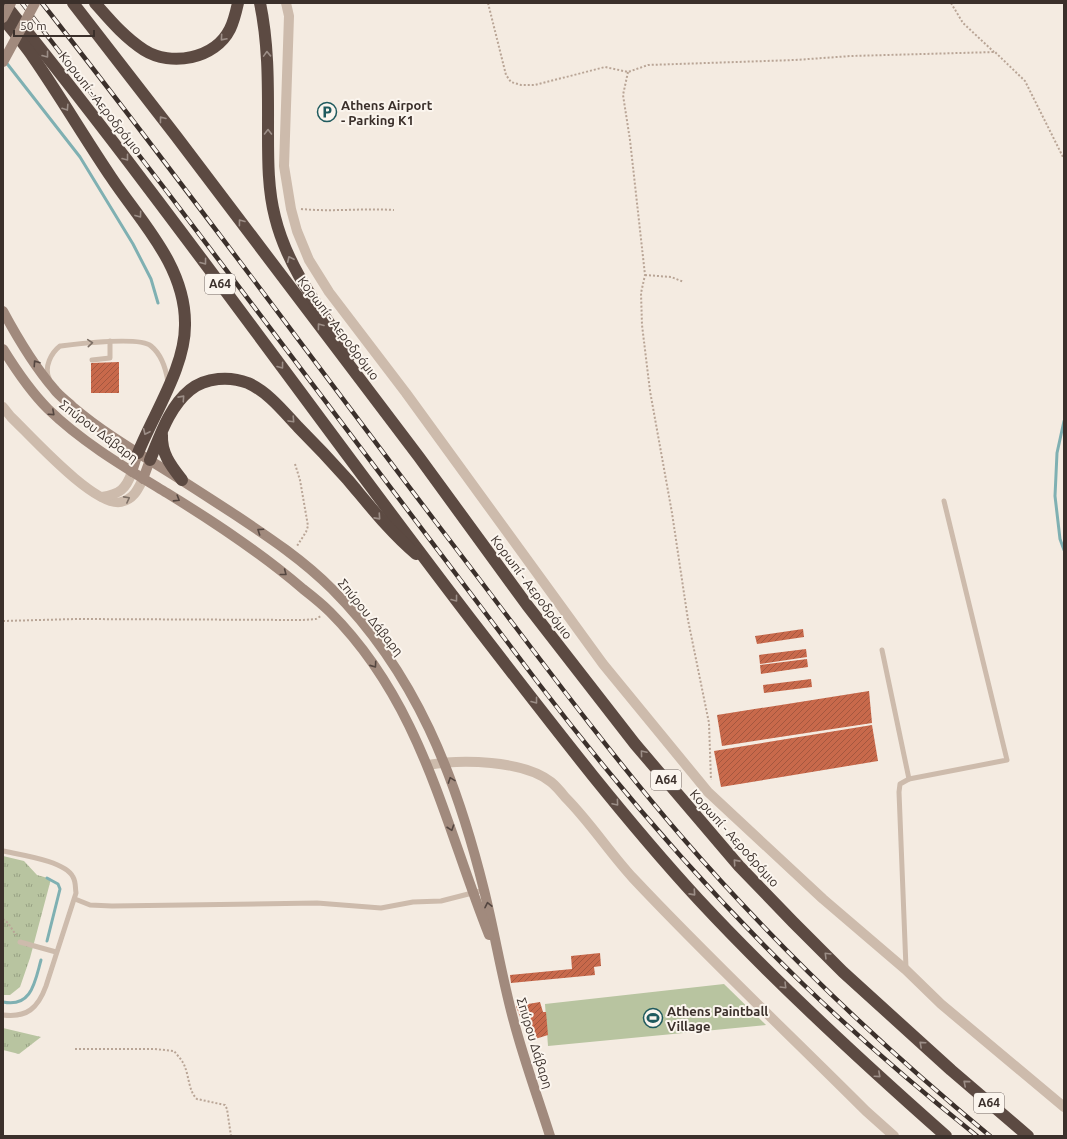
<svg xmlns="http://www.w3.org/2000/svg" width="1067" height="1139" font-family="Ubuntu,sans-serif">
<style>
.grass{fill:url(#grass-tufts)}
.pitch{fill:#b8c4a0}
.lines{fill:none;stroke-linecap:round;stroke-linejoin:round}
.stream{stroke:#7fb0b2;stroke-width:3}
.building{fill:url(#building-hatch)}
.path{stroke:#b9a596;stroke-width:2;stroke-dasharray:2 2;stroke-linecap:butt}
.lane{stroke:#cdbbac;stroke-width:5}
.street{stroke:#cdbbac;stroke-width:10}
.secondary{stroke:#a18a7d;stroke-width:10}
.highway{stroke:#5c4a42;stroke-width:12}
.rail-casing{stroke:#3b302b;stroke-width:4.5}
.rail{stroke:#fbf5ee;stroke-width:3;stroke-dasharray:9;stroke-linecap:butt}
.secondary-bridge{stroke:#a18a7d;stroke-width:10}
.oneway{stroke:#9c8e87}
.oneway2{stroke:#7d6f65}
.oneway3{stroke:#544640}
.labels{text-anchor:middle;stroke-width:4;stroke-linejoin:round;paint-order:stroke}
.shield{fill:#fbf5ee;stroke:#756b66;stroke-width:1}
.shield-label{font-size:12px;font-weight:bold;fill:#3b302b}
.street-label{font-size:13px;fill:#3b302b;stroke:#fbf5ee}
.poi-label{font-size:13px;font-weight:bold;fill:#3b302b;stroke:#fbf5ee;text-anchor:start}
</style>
<defs>
<pattern id="grass-tufts" width="24" height="20" patternUnits="userSpaceOnUse"><rect width="24" height="20" fill="#b8c4a0"/><path d="M3 7l-1-3M5 7V3M7 7l1-3M15 17l-1-3M17 17v-4M19 17l1-3" fill="none" stroke="#97a083"/></pattern>
<pattern id="building-hatch" width="6" height="6" patternUnits="userSpaceOnUse"><rect width="6" height="6" fill="#c8694b"/><path d="M-1 1l2-2M0 6l6-6M5 7l2-2" fill="none" stroke="#a4573f"/></pattern>
</defs>
<rect width="100%" height="100%" fill="#f4ebe1"/>
<g class="grass">
<polygon points="3,856 24,861 37,875 51,879 30,958 20,987 10,995 3,995"/>
<polygon points="3,1028 41,1037 19,1054 3,1050"/>
</g>
<polygon class="pitch" points="724,984 766,1025 548,1046 545,1004"/>
<g class="lines">
<g class="stream">
<polyline points="5,61 80,157 133,244 151,279 158,303"/>
<polyline points="1064,421 1057,453 1055,496 1060,539 1064,550"/>
<polyline points="47,941 60,889 58,884 47,878"/>
<path d="M3,1002C32,1008 35,981 41,960"/>
</g>
</g>
<g class="building">
<polygon points="119,362 119,393 91,393 91,363"/>
<polygon points="803,629 804,637 757,644 755,636"/>
<polygon points="806,649 807,657 760,664 759,655"/>
<polygon points="807,659 808,667 761,674 760,665"/>
<polygon points="811,679 812,687 764,693 763,685"/>
<polygon points="869,691 872,723 722,746 717,715"/>
<polygon points="872,725 878,761 721,787 714,751"/>
<polygon points="600,953 601,966 594,967 595,975 511,983 510,975 572,969 571,956"/>
<polygon points="540,1002 543,1012 546,1012 548,1035 532,1040 526,1016 520,1017 516,1006"/>
</g>
<g class="lines">
<g class="path">
<polyline points="488,3 506,75 511,82 521,85 535,85 605,67 628,72 648,65 795,60 851,56 995,52 1025,81 1064,159"/>
<polyline points="951,3 963,23 994,52"/>
<polyline points="628,72 623,95 630,140 645,275 641,293 642,325 650,391 672,513 688,620 709,723 711,780"/>
<path d="M301,209C332,212 363,208 394,210"/>
<polyline points="645,275 671,277 684,282"/>
<polyline points="295,464 300,480 308,526 306,532 297,546"/>
<polyline points="3,621 76,619 303,620 316,619 321,616"/>
<polyline points="3,919 8,923 16,935"/>
<path d="M75,1049H155L174,1051C178,1056 183,1061 185,1067C189,1077 189,1092 197,1099L225,1105L227,1109L231,1136"/>
</g>
<g class="lane">
<polyline points="92,360 110,358 110,341"/>
<path d="M49,378C44,367 51,353 60,346C77,344 139,336 151,346C162,355 166,369 168,382"/>
<polyline points="882,650 909,779"/>
<path d="M3,851C21,855 65,861 73,877C76,882 75,887 76,893L46,986C38,1008 27,1018 3,1015"/>
<polyline points="75,899 90,905 112,906 317,903 381,908 413,902 441,901 484,890"/>
<polyline points="20,942 56,952"/>
<polyline points="906,968 899,792 900,784 909,779 1007,760 944,501"/>
</g>
<g class="street">
<polyline points="286,3 289,16 284,166 291,209 297,231 309,260 329,292 406,393 603,664 708,792 823,899 906,970 941,1004 1064,1107"/>
<path d="M3,407L11,417C30,435 95,508 121,502C134,499 138,489 143,479"/>
<path d="M102,497C120,494 126,489 132,472"/>
<path d="M428,765C461,759 523,760 551,782C556,786 561,792 565,797C590,822 609,852 633,878C708,958 788,1033 866,1111L894,1136"/>
</g>
<g class="secondary">
<path d="M3,311C17,337 35,367 54,389C59,396 67,401 73,407C99,429 125,445 154,463C182,480 209,498 237,516C270,538 303,560 332,589C416,673 456,777 484,890C495,934 502,979 514,1022C524,1060 538,1098 550,1136"/>
<path d="M3,349C16,370 30,391 48,409C83,443 126,468 167,493C214,522 260,552 303,589C312,596 321,603 330,612C421,703 443,819 489,935"/>
<polyline points="132,472 138,453"/>
<polyline points="143,479 150,460"/>
</g>
<g class="highway">
<path d="M4,3C169,207 319,422 479,630C550,722 621,815 699,900C777,984 861,1061 946,1136"/>
<polyline points="73,3 176,136 419,457 527,605 635,744 739,866 793,922 843,972 951,1070 1028,1136"/>
<path d="M95,3C110,20 124,37 144,50C171,67 215,59 230,29C234,21 236,12 238,3"/>
<path d="M260,3C269,46 268,89 268,133C268,161 268,190 275,217C288,270 322,311 351,355"/>
<path d="M3,19C13,31 24,44 33,57C60,96 84,137 111,177C140,221 185,265 185,323C186,366 154,413 138,453"/>
<path d="M162,435C161,454 172,467 182,480"/>
<path d="M150,460C160,436 169,407 190,390C206,377 230,376 248,383C268,392 283,411 298,427C315,444 332,462 348,480C370,506 390,532 416,554"/>
</g>
<defs>
<g id="rail">
<path d="M22,3L165,189L539,684C620,790 707,891 803,984C858,1037 917,1088 977,1136"/>
<path d="M42,3C177,175 306,351 438,525C518,629 595,736 681,836C775,945 879,1044 990,1136"/>
</g>
</defs>
<use href="#rail" class="rail-casing"/>
<use href="#rail" class="rail"/>
<g class="secondary-bridge">
<polyline points="3,18 11,3"/>
<polyline points="3,62 35,3"/>
</g>
</g>
<defs><path id="oneway-chevron" d="M-2-3.5L2.5 0L-2 3.5" fill="none" stroke-width="1.6" stroke-linecap="round" stroke-linejoin="round"/></defs>
<g class="oneway">
<use href="#oneway-chevron" transform="translate(223 38) rotate(131)"/>
<use href="#oneway-chevron" transform="translate(267 54) rotate(-92)"/>
<use href="#oneway-chevron" transform="translate(46 55) rotate(52)"/>
<use href="#oneway-chevron" transform="translate(66 108) rotate(57)"/>
<use href="#oneway-chevron" transform="translate(162 119) rotate(-128)"/>
<use href="#oneway-chevron" transform="translate(268 132) rotate(-90)"/>
<use href="#oneway-chevron" transform="translate(126 158) rotate(52)"/>
<use href="#oneway-chevron" transform="translate(139 215) rotate(54)"/>
<use href="#oneway-chevron" transform="translate(241 222) rotate(-127)"/>
<use href="#oneway-chevron" transform="translate(290 259) rotate(-115)"/>
<use href="#oneway-chevron" transform="translate(204 262) rotate(53)"/>
<use href="#oneway-chevron" transform="translate(320 326) rotate(-127)"/>
<use href="#oneway-chevron" transform="translate(281 366) rotate(53)"/>
<use href="#oneway-chevron" transform="translate(182 398) rotate(-48)"/>
<use href="#oneway-chevron" transform="translate(292 420) rotate(47)"/>
<use href="#oneway-chevron" transform="translate(146 432) rotate(115)"/>
<use href="#oneway-chevron" transform="translate(378 517) rotate(48)"/>
<use href="#oneway-chevron" transform="translate(455 599) rotate(52)"/>
<use href="#oneway-chevron" transform="translate(535 701) rotate(52)"/>
<use href="#oneway-chevron" transform="translate(643 753) rotate(-130)"/>
<use href="#oneway-chevron" transform="translate(616 803) rotate(50)"/>
<use href="#oneway-chevron" transform="translate(736 862) rotate(-132)"/>
<use href="#oneway-chevron" transform="translate(693 893) rotate(48)"/>
<use href="#oneway-chevron" transform="translate(827 955) rotate(-135)"/>
<use href="#oneway-chevron" transform="translate(784 986) rotate(45)"/>
<use href="#oneway-chevron" transform="translate(922 1044) rotate(-138)"/>
<use href="#oneway-chevron" transform="translate(878 1075) rotate(42)"/>
<use href="#oneway-chevron" transform="translate(966 1083) rotate(-139)"/>
</g>
<g class="oneway2">
<use href="#oneway-chevron" transform="translate(90 343) rotate(-5)"/>
<use href="#oneway-chevron" transform="translate(127 499) rotate(-28)"/>
</g>
<g class="oneway3">
<use href="#oneway-chevron" transform="translate(36 363) rotate(-124)"/>
<use href="#oneway-chevron" transform="translate(52 413) rotate(42)"/>
<use href="#oneway-chevron" transform="translate(177 499) rotate(32)"/>
<use href="#oneway-chevron" transform="translate(260 531) rotate(-146)"/>
<use href="#oneway-chevron" transform="translate(284 573) rotate(38)"/>
<use href="#oneway-chevron" transform="translate(374 665) rotate(55)"/>
<use href="#oneway-chevron" transform="translate(451 780) rotate(-110)"/>
<use href="#oneway-chevron" transform="translate(451 828) rotate(71)"/>
<use href="#oneway-chevron" transform="translate(488 905) rotate(-102)"/>
</g>
<defs>
<symbol id="parking-ring" viewBox="-11 -11 22 22"><circle r="9.5" fill="#fbf5ee" stroke="#1f5a5e" stroke-width="1.5"/><path d="M-3.5-5.5H1a3.5 3.5 0 0 1 0 7H-1V5.5H-3.5ZM-1-3.4V-.6H.8a1.4 1.4 0 0 0 0-2.8Z" fill="#1f5a5e"/></symbol>
<symbol id="stadium-ring" viewBox="-11 -11 22 22"><circle r="9.5" fill="#fbf5ee" stroke="#1f5a5e" stroke-width="1.5"/><path d="M0-5a6.5 5 0 1 0 0 10a6.5 5 0 1 0 0-10ZM-3.5-1.8h7v3.6h-7Z" fill="#1f5a5e"/></symbol>
</defs>
<g fill-rule="evenodd">
<use href="#parking-ring" x="316" y="101" width="22" height="22"/>
<use href="#stadium-ring" x="642" y="1007" width="22" height="22"/>
</g>
<g class="labels">
<g class="shield">
<rect x="205" y="274" width="30" height="20" rx="3"/>
<rect x="651" y="770" width="30" height="20" rx="3"/>
<rect x="974" y="1093" width="30" height="20" rx="3"/>
</g>
<g class="shield-label">
<text x="220" y="288">Α64</text>
<text x="666" y="784">Α64</text>
<text x="989" y="1107">Α64</text>
</g>
<g class="street-label">
<text transform="translate(101 103) rotate(52)" y="5">Κορωπί - Αεροδρόμιο</text>
<text transform="translate(339 328) rotate(53)" y="5">Κορωπί - Αεροδρόμιο</text>
<text transform="translate(99 431) rotate(37)" y="5">Σπύρου Δάβαρη</text>
<text transform="translate(532 587) rotate(53)" y="5">Κορωπί - Αεροδρόμιο</text>
<text transform="translate(371 617) rotate(51)" y="5">Σπύρου Δάβαρη</text>
<text transform="translate(735 838) rotate(48)" y="5">Κορωπί - Αεροδρόμιο</text>
<text transform="translate(535 1043) rotate(73)" y="5">Σπύρου Δάβαρη</text>
</g>
<g class="poi-label">
<text x="341" y="110">Athens Airport<tspan x="341" dy="15">- Parking K1</tspan></text>
<text x="667" y="1016">Athens Paintball<tspan x="667" dy="15">Village</tspan></text>
</g>
</g>
<rect width="1067" height="1139" fill="none" stroke="#3b302b" stroke-width="8"/>
<path d="M14 30v6h80v-6" fill="none" stroke="#3b302b" stroke-width="2"/>
<text x="20" y="30" font-size="12" fill="#3b302b" stroke="#fbf5ee" stroke-width="3" paint-order="stroke">50 m</text>
</svg>
